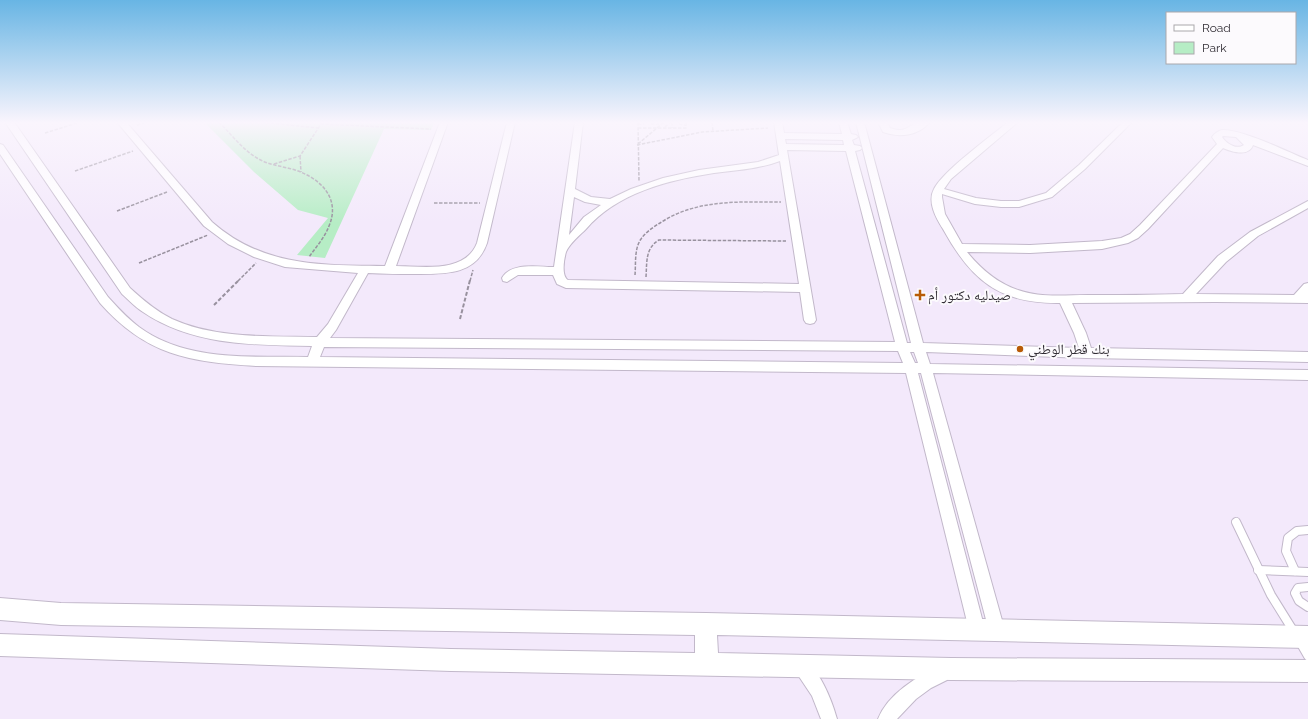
<svg xmlns="http://www.w3.org/2000/svg" width="1308" height="719" font-family="Raleway,'Noto Naskh Arabic',sans-serif">
<style>
.green{fill:#b6edc5}
.lines{fill:none;stroke-linecap:round;stroke-linejoin:round}
.lane-casing{stroke:#c2b8ca;stroke-width:10}
.street-casing{stroke:#c2b8ca;stroke-width:2}
.secondary-casing{stroke:#c2b8ca;stroke-width:2}
.path-far1{stroke:#98919e;stroke-width:1.5;stroke-dasharray:3.5 1.5;stroke-linecap:butt}
.path{stroke:#98919e;stroke-width:2;stroke-dasharray:4 2;stroke-linecap:butt}
.lane{stroke:#fff;stroke-width:8}
.street{fill:#fff;fill-rule:evenodd}
.secondary{fill:#fff;fill-rule:evenodd}
.poi-dot{fill:#b85b06;stroke:#fcfafd;stroke-width:1.5}
.labels{text-anchor:middle;stroke-width:4;stroke-linejoin:round;paint-order:stroke}
.poi-label{font-size:14px;fill:#302c33;stroke:#fcfafd;text-anchor:start}
</style>
<rect width="100%" height="100%" fill="#f3e9fb"/>
<polygon class="green" points="204,122 433,122 434,123 431,130 384,129 325,258 297,255 328,218 298,210 254,172"/>
<g class="lines">
<defs>
<g id="lane">
<polyline points="1236,522 1271,595 1294,632"/>
<polyline points="1258,570 1308,572"/>
<polyline points="1295,571 1286,551 1288,538 1297,531 1308,530"/>
<polyline points="1308,587 1298,588 1295,593 1299,601 1308,607"/>
<polyline points="1300,642 1308,656"/>
</g>
<g id="street">
<path d="M5,122H14L130,288C143,300 156,311 172,319C216,339 269,336 317,337L328,324L358,273L285,267L254,257L228,244L204,226L117,122H126L212,222C263,267 321,265 385,266L440,122H448L396,266C422,266 465,274 477,243L507,122H515L487,243C476,275 446,274 417,274C401,274 385,274 368,273L336,330L330,338L895,342L846,151L787,150L816,320L814,323L810,324L806,323L804,320L800,292L566,288L557,284L553,275H518L507,282L503,281L502,278C511,262 537,267 554,267L575,122H583L575,189L591,197L610,199L631,189L663,178L699,170L758,162L779,155L774,122H782L784,133L842,134L839,122H847L851,134L856,135L858,137L852,140L854,145L860,146L862,148L860,150L855,151L907,343H911L856,122H864L923,343L1079,348L1074,333L1060,303C999,304 971,280 943,229C936,218 927,202 934,189C943,171 990,137 1008,122H1018L951,179L944,189L976,198L1001,201H1019L1046,193L1079,165L1123,122H1132L1085,169L1052,197L1019,207H1001L975,204L942,194V197L945,214L962,244L1030,245L1102,241L1121,238L1130,234L1140,225L1217,144L1212,137C1215,133 1218,131 1222,130C1242,129 1288,152 1308,160V166L1253,145C1249,157 1232,152 1223,148L1148,229L1138,238L1128,243L1102,249L1030,253L967,252C981,269 997,283 1018,290C1040,298 1065,295 1088,295C1120,295 1151,295 1183,294L1218,256L1250,232L1308,201V208L1258,236L1226,262L1196,294L1294,295L1304,284L1308,283V303L1215,302L1072,303L1086,333L1091,348L1308,352V362L1086,358L926,352L930,364L1308,370V380L933,373L1005,631L1003,637L997,639L991,637L989,631L921,373H918L985,630L983,636L977,638L971,636L969,630L906,373L256,366C189,362 146,355 100,303L0,154V144L3,145L108,297C118,308 127,318 139,327C186,362 253,356 308,357L312,346C255,345 193,346 143,312C135,307 129,300 122,294ZM1223,136L1236,137L1244,145C1236,150 1227,144 1222,137ZM785,139L843,140L844,145L786,144ZM780,161L799,284L568,280C561,276 564,259 566,252C569,244 580,235 586,229C617,193 668,180 714,173C736,170 759,169 780,161ZM574,197L585,202L601,205L584,217L569,235ZM324,347L898,351L903,363L320,357ZM910,352H914L918,363H915Z"/>
<path d="M878,122H887L890,128C907,134 907,125 920,122C923,122 927,122 930,122C918,136 899,138 883,132Z"/>
<path d="M800,658C819,666 832,701 837,719H821L812,696L792,666L794,660Z"/>
<path d="M941,666L947,668L949,674L947,680L931,688L916,699L897,719H878C888,694 917,676 941,666Z"/>
</g>
<polygon id="secondary" points="0,598 61,603 706,613 1308,626 1308,648 717,635 718,653 951,658 1308,660 1308,682 951,680 451,671 0,656 0,634 451,649 695,653 695,635 61,625 0,620"/>
</defs>
<use href="#lane" class="lane-casing"/>
<use href="#street" class="street-casing"/>
<use href="#secondary" class="secondary-casing"/>
<g class="path-far1">
<path d="M219,122C231,134 242,149 257,158C268,165 282,166 295,170C320,178 341,198 329,226C325,237 316,247 309,257"/>
<polyline points="261,122 318,128"/>
<polyline points="638,122 639,181"/>
<polyline points="672,122 672,128"/>
<polyline points="712,122 713,131"/>
<polyline points="638,124 644,124"/>
<polyline points="651,124 659,124"/>
<polyline points="679,124 686,125"/>
<polyline points="137,125 147,122"/>
<polyline points="665,127 670,122"/>
<polyline points="638,128 686,128 686,122"/>
<polyline points="45,133 80,122"/>
<polyline points="638,144 664,122"/>
<polyline points="637,145 702,132 768,128"/>
<polyline points="300,156 301,172"/>
<polyline points="274,164 300,156 321,124 431,129"/>
<polyline points="75,171 133,151"/>
<polyline points="434,203 480,203"/>
<polyline points="117,211 167,192"/>
<polyline points="139,263 208,235"/>
<path d="M635,275C636,264 634,249 641,239C645,233 653,227 660,223C696,199 739,202 781,202"/>
<path d="M646,277C647,263 645,248 659,240L786,241"/>
<polyline points="238,281 256,263"/>
<polyline points="470,281 473,270"/>
</g>
<g class="path">
<polyline points="214,305 239,280"/>
<polyline points="460,319 470,280"/>
</g>
<use href="#lane" class="lane"/>
<use href="#street" class="street"/>
<use href="#secondary" class="secondary"/>
</g>
<linearGradient id="sky" x2="0" y2="1"><stop stop-color="#68b5e4"/><stop offset="0.55" stop-color="#faf5fd"/><stop offset="1" stop-color="#faf5fd" stop-opacity="0"/></linearGradient>
<rect width="1308" height="223" fill="url(#sky)"/>
<g class="poi-dot">
<path d="M918 289h4v4h4v4h-4v4h-4v-4h-4v-4h4z"/>
<circle cx="1020" cy="349" r="4"/>
</g>
<g class="labels">
<g class="poi-label">
<text x="928" y="300">صيدليه دكتور أم</text>
<text x="1028" y="354">بنك قطر الوطني</text>
</g>
</g>
<rect x="1166" y="12" width="130" height="52" fill="#fcfafd" stroke="#aaa8ac"/>
<rect x="1174" y="25" width="20" height="6" fill="#ffffff" stroke="#aaa8ac"/>
<text x="1202" y="32" font-size="12" fill="#302c33">Road</text>
<rect x="1174" y="42" width="20" height="12" fill="#b6edc5" stroke="#aaa8ac"/>
<text x="1202" y="52" font-size="12" fill="#302c33">Park</text>
</svg>
